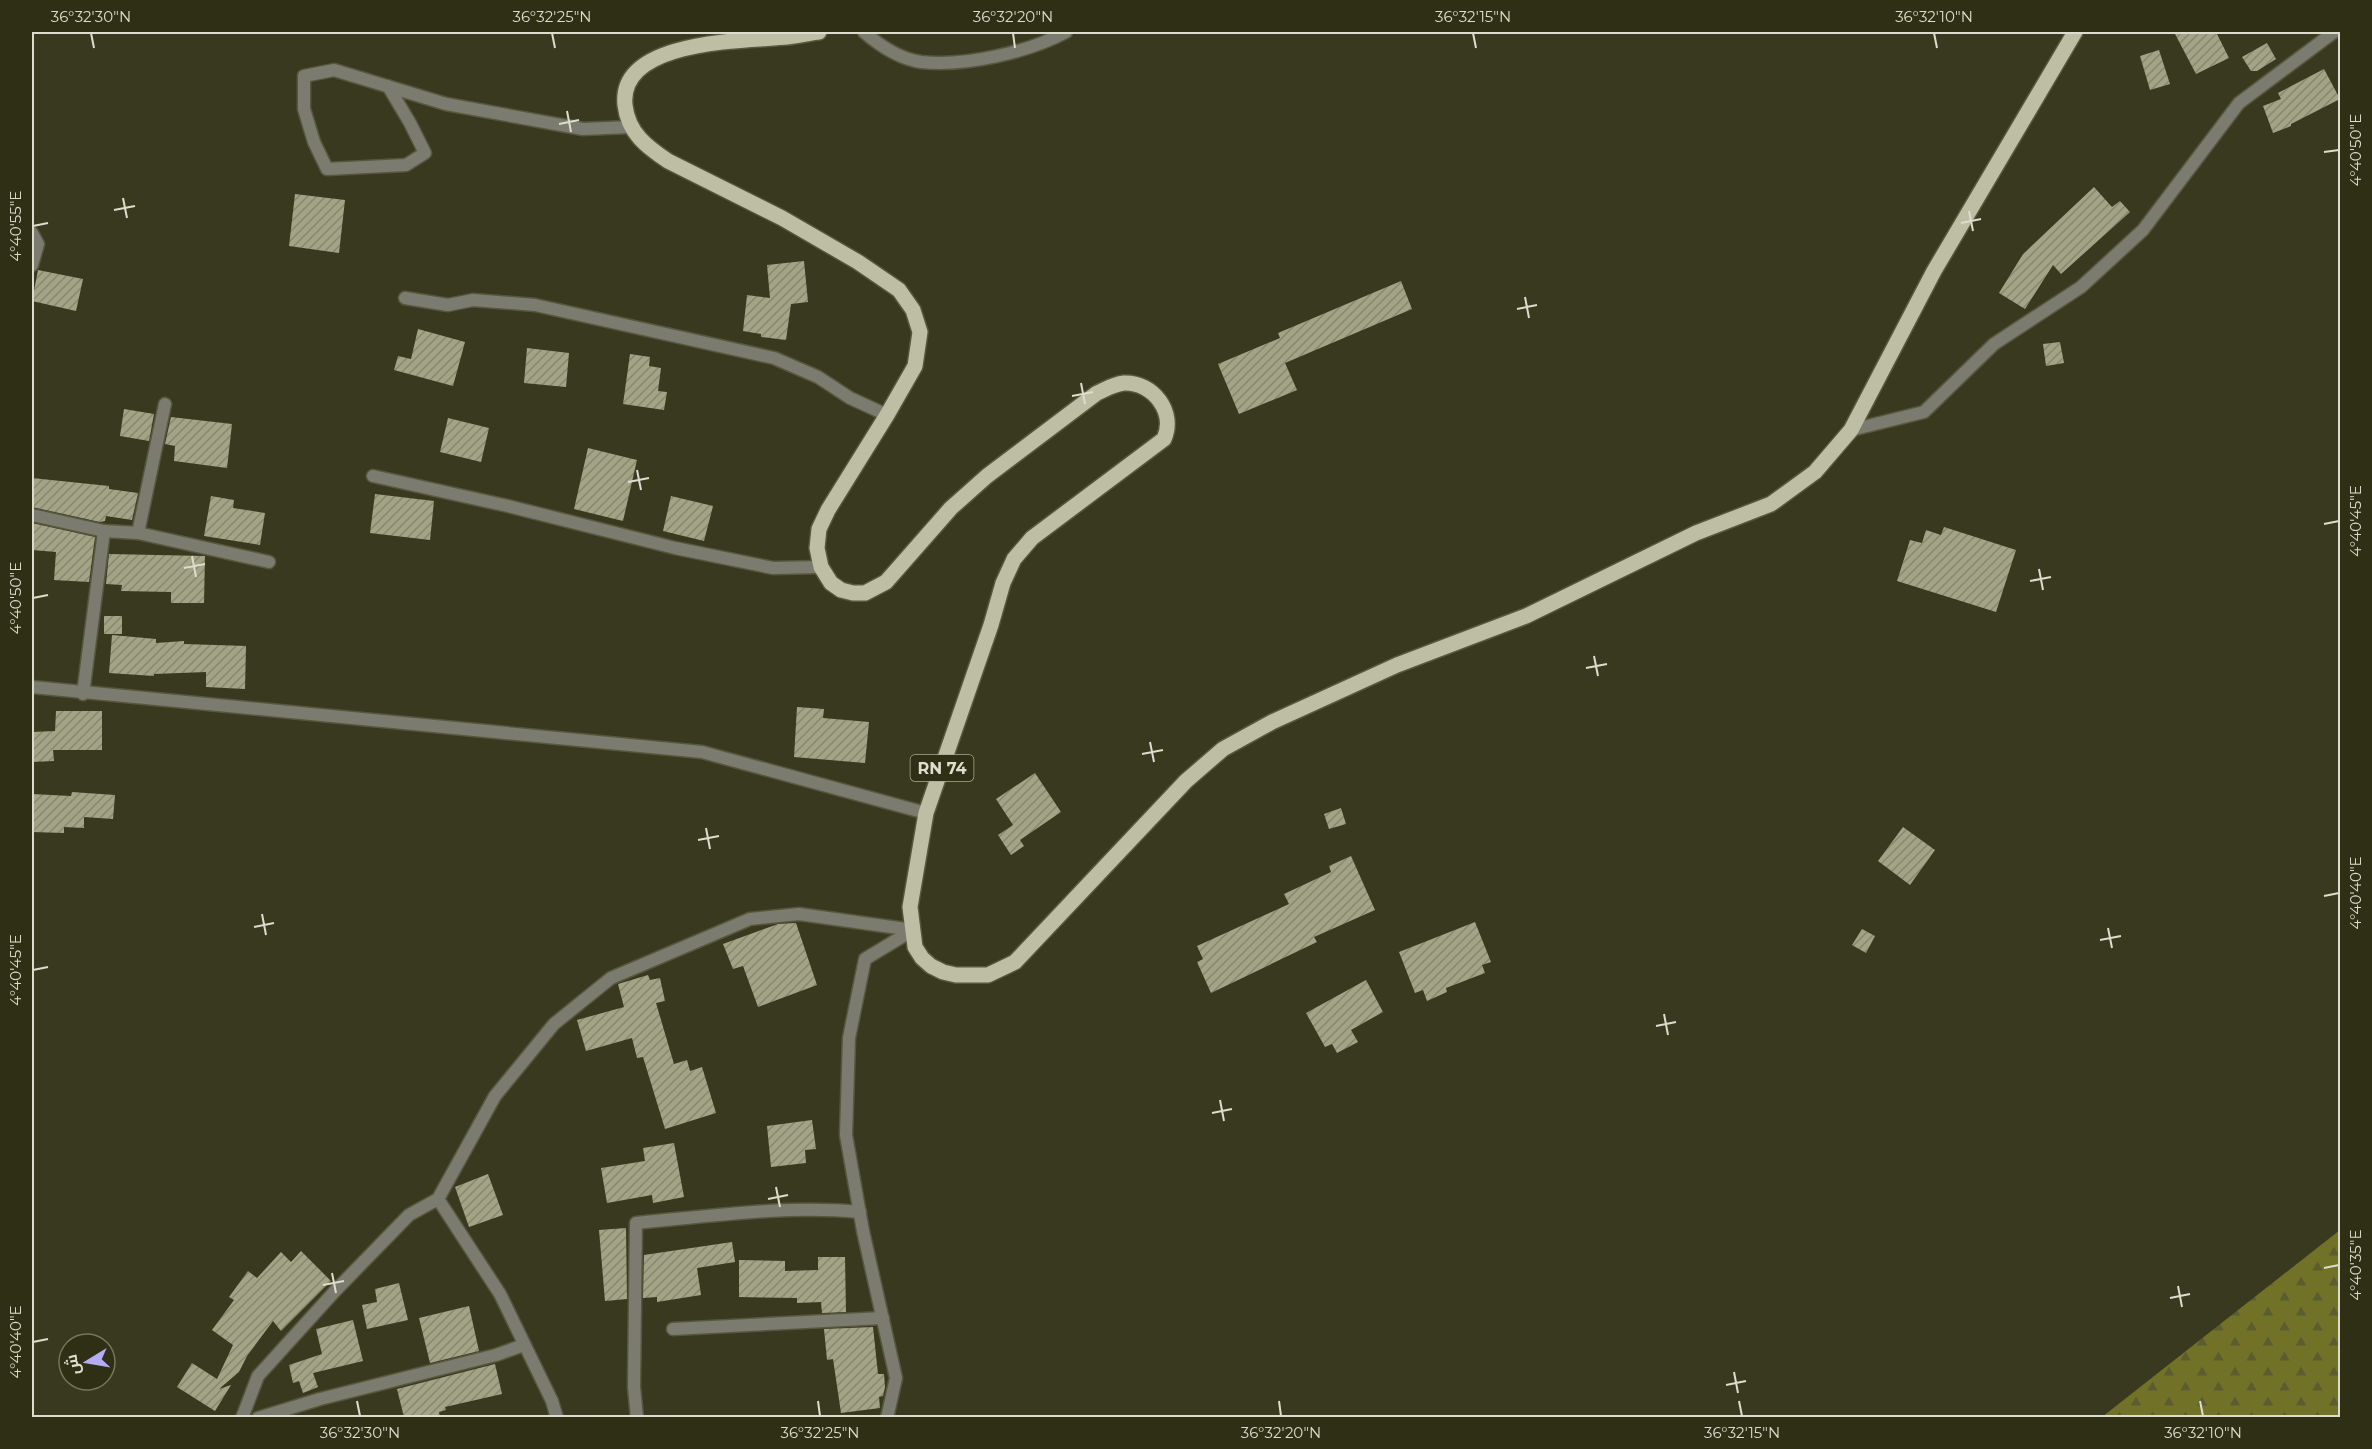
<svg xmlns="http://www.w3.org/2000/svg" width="2372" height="1449" font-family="Montserrat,Cairo,sans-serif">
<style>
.forest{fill:url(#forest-firs)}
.building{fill:url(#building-hatch)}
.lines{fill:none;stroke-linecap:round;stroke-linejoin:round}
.minor-casing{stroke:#57573e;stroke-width:15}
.primary-casing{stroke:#57573e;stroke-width:18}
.minor{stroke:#7b7b6f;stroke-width:12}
.primary{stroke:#bdbea4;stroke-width:15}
.ticks{fill:none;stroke:#ddddce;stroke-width:2}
.labels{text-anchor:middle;stroke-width:6;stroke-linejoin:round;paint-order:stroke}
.shield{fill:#2f2f15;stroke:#a9a996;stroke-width:1.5}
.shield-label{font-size:16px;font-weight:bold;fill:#ddddce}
.neatline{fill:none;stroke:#ddddce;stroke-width:2}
.ticks-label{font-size:15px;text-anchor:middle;fill:#ddddce}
</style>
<defs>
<pattern id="forest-firs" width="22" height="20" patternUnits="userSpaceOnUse" patternTransform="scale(1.5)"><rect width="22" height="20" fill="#717127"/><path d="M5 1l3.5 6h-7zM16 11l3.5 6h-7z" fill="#5c5c31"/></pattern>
<pattern id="building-hatch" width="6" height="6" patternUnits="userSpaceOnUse" patternTransform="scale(1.5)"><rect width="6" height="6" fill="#a3a486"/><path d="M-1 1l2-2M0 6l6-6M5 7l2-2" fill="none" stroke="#868770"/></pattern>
</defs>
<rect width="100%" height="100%" fill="#39391f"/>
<polygon class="forest" points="2340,1230 2340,1417 2102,1417"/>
<g class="building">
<polygon points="2174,32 2216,32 2229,58 2196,74"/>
<polygon points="2267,43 2276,59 2257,71 2251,71 2242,57"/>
<polygon points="2159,50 2170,84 2150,90 2140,56"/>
<polygon points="2324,69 2340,99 2291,124 2291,126 2273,133 2263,106 2281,99 2278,93"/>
<polygon points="2094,187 2112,207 2120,201 2130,212 2061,274 2053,265 2025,309 1999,293 2023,254"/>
<polygon points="295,194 345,200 339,253 289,246"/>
<polygon points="804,261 808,302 791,304 786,340 761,337 761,334 743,331 747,295 770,298 767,265"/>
<polygon points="38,270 83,279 76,311 32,301"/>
<polygon points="1401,281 1412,309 1285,363 1297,390 1239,414 1218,364 1280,338 1278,333"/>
<polygon points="418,329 465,342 453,386 394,370 398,356 411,359"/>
<polygon points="2060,342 2064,363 2046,366 2043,344"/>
<polygon points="527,348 569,353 566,387 524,383"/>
<polygon points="630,354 650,357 649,366 661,368 658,391 667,392 664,410 623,404"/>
<polygon points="124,409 154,414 149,441 120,436"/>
<polygon points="171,417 232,424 227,468 174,461 175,446 165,444"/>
<polygon points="448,418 489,428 481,462 440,452"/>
<polygon points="588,448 637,460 623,521 574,509"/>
<polygon points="32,478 109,486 109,489 138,493 132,520 106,516 105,521 100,522 32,507"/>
<polygon points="375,494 434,501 430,540 370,533"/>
<polygon points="211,496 234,500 233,508 265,513 260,545 204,536"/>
<polygon points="671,496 713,506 704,541 663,531"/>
<polygon points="32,523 95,537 89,582 54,580 56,552 32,550"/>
<polygon points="1944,527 2016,550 1996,612 1897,581 1910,540 1922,543 1926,530 1941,535"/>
<polygon points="109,554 205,556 204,603 171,603 171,592 121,591 122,585 106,584"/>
<rect x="104" y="616" width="18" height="18"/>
<polygon points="112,635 156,639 156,643 184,641 184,644 246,646 245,689 206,687 206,672 154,674 154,676 109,673"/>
<polygon points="797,707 824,709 823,718 869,722 865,763 794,757"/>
<polygon points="56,711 102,711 102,750 53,750 54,761 32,762 32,732 55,731"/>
<polygon points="1035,773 1061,812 1020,840 1024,846 1011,855 998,835 1013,825 996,799"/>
<polygon points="72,792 115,795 113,819 84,817 84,828 64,827 64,833 32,832 32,794 71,796"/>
<polygon points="1341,808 1346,824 1329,829 1324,814"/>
<polygon points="1903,827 1935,850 1910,885 1878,861"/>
<polygon points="1351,856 1375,910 1314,937 1317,942 1211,993 1197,962 1203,959 1197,946 1289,904 1284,894 1331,872 1329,866"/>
<polygon points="1475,922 1491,962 1482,965 1485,973 1446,988 1447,992 1427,1001 1423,990 1415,993 1399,952"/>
<polygon points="796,923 817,985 758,1007 743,966 733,969 723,944 778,924"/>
<polygon points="1862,929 1875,936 1866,953 1852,945"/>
<polygon points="648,975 650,980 660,978 665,1001 656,1003 674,1064 687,1060 690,1071 702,1067 716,1113 665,1129 643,1057 637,1058 632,1038 586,1051 577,1020 624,1007 618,984"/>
<polygon points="1366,980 1383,1012 1351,1030 1358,1042 1337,1053 1332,1044 1325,1047 1306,1013"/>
<polygon points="812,1120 816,1149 805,1150 806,1163 771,1167 767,1126"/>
<polygon points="674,1143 684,1197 653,1203 652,1195 607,1203 601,1168 645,1161 643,1148"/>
<polygon points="488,1174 503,1215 469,1227 455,1187"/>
<polygon points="626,1228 627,1299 605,1301 599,1230"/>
<polygon points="732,1242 735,1262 697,1268 701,1295 657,1302 657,1297 643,1298 644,1255"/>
<polygon points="301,1251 331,1281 281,1331 273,1321 247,1356 239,1372 219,1389 231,1385 215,1411 177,1387 192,1363 217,1379 233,1345 212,1330 234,1300 229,1297 248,1271 257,1278 281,1252 291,1262"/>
<polygon points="818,1257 845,1257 846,1312 822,1313 821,1302 797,1303 797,1298 739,1297 739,1260 785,1261 785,1271 818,1270"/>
<polygon points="399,1283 408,1320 367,1329 362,1305 377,1302 375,1289"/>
<polygon points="469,1306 479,1351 430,1363 419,1318"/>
<polygon points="353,1320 363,1361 313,1373 318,1387 303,1393 299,1381 293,1383 289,1365 322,1354 316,1329"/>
<polygon points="873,1327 878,1374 884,1374 885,1387 883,1396 879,1397 880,1408 841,1413 833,1359 827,1360 824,1329"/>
<polygon points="495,1364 502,1394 445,1407 446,1410 439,1412 440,1417 404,1417 397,1389"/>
</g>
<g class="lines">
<defs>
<g id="minor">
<path d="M864,32C879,45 900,59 921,62C964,67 1029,52 1066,32"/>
<polyline points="388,86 410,123 425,153 406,165 327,169 314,142 304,109 304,76 334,70 446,104 583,129 631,127"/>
<polyline points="32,233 38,244 32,265"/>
<polyline points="405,298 448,305 473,300 535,305 774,358 818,377 850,398 887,415"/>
<polyline points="1851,430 1924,412 1994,344 2081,287 2143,230 2239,103 2334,32"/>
<polyline points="373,476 508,506 675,548 773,568 821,567"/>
<polyline points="32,515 104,531 138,533 269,562"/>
<polyline points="138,533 165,404"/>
<polyline points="32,687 702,752 926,813"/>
<polyline points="83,694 104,531"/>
<polyline points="438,1199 500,1294 552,1401 557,1418"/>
<polyline points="673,1329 883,1318"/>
<polyline points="242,1418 258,1376 335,1291 409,1215 438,1199 495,1096 554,1024 611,978 750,919 799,914 913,930"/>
<polyline points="258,1418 320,1399 496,1355 524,1345"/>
<path d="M637,1418L634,1387L636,1223C710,1216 786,1205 860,1212"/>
<polyline points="887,1418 896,1378 863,1231 846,1135 849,1038 865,959 913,930"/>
</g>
<path id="primary" d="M819,32C809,33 798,36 787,37C746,41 618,39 625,105C628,133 647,147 668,161L782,218L858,262L899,290L913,310L920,332L915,366L887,415L828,510L819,529L817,548L821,567L831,583L841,590L853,593H865L886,582L951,508L987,476L1097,393C1106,389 1114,384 1124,383C1153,382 1176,412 1164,439L1032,538L1014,559L1003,583L991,625L926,813L910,907L915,947L922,958L931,966L943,972L956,975H988L1015,962L1186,781L1223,749L1272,722L1397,665L1526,616L1696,533L1771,504L1815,472L1851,430L1934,271L2075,32"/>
</defs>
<use href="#minor" class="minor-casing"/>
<use href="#primary" class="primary-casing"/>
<use href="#minor" class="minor"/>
<use href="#primary" class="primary"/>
</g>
<path class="ticks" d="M91,33L94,48M552,33L555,48M1013,33L1015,48M1473,33L1476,48M1934,33L1937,48M567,111L571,132M559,124L579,120M2324,152L2339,150M123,198L127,218M114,210L135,206M1969,211L1973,231M1961,223L1981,219M33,226L48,223M1525,297L1529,318M1517,309L1537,305M1081,383L1085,404M1072,396L1093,392M637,470L641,490M628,482L649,478M2324,524L2339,521M192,556L196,577M184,568L205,564M2039,569L2043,590M2030,581L2051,577M33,598L48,595M1594,656L1598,676M1586,668L1607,664M1150,742L1154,762M1142,754L1163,750M706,828L710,849M698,840L719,836M2324,896L2339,893M262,914L266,935M254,927L274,923M2108,928L2112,948M2100,940L2121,936M33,970L48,967M1664,1014L1668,1035M1656,1026L1676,1022M1220,1100L1224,1121M1212,1113L1232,1109M776,1187L780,1207M768,1199L788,1195M2324,1268L2339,1265M332,1273L336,1293M323,1285L344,1281M2178,1286L2182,1307M2170,1298L2190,1294M33,1342L48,1339M1734,1372L1738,1393M1726,1385L1746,1381M357,1401L360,1416M818,1401L820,1416M1279,1401L1281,1416M1739,1401L1742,1416M2200,1401L2203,1416"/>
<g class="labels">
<rect class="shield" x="910.5" y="755" width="63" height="26" rx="4.5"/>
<g class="shield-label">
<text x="942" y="774">RN 74</text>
</g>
</g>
<rect width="2372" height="1449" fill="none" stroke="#2f2f15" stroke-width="66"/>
<g transform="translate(87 1362) rotate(259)"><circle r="28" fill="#2f2f15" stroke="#75755f" stroke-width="1.5"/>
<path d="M0-4.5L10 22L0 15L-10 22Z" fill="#b5acf8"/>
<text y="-9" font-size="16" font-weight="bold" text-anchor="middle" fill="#ddddce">ش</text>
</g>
<rect x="33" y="33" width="2306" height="1383" class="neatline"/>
<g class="ticks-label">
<text x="91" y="22">36°32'30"N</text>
<text x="552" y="22">36°32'25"N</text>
<text x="1013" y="22">36°32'20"N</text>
<text x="1473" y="22">36°32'15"N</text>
<text x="1934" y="22">36°32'10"N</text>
<text transform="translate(2356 150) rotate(-90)" y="5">4°40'50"E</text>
<text transform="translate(16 226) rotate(-90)" y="5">4°40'55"E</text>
<text transform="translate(2356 521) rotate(-90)" y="5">4°40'45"E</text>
<text transform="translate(16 598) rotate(-90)" y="5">4°40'50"E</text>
<text transform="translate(2356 893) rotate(-90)" y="5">4°40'40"E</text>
<text transform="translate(16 970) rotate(-90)" y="5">4°40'45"E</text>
<text transform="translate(2356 1265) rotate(-90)" y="5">4°40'35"E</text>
<text transform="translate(16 1342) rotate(-90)" y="5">4°40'40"E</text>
<text x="360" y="1438">36°32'30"N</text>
<text x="820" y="1438">36°32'25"N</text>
<text x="1281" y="1438">36°32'20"N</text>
<text x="1742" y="1438">36°32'15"N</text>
<text x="2203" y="1438">36°32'10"N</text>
</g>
</svg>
